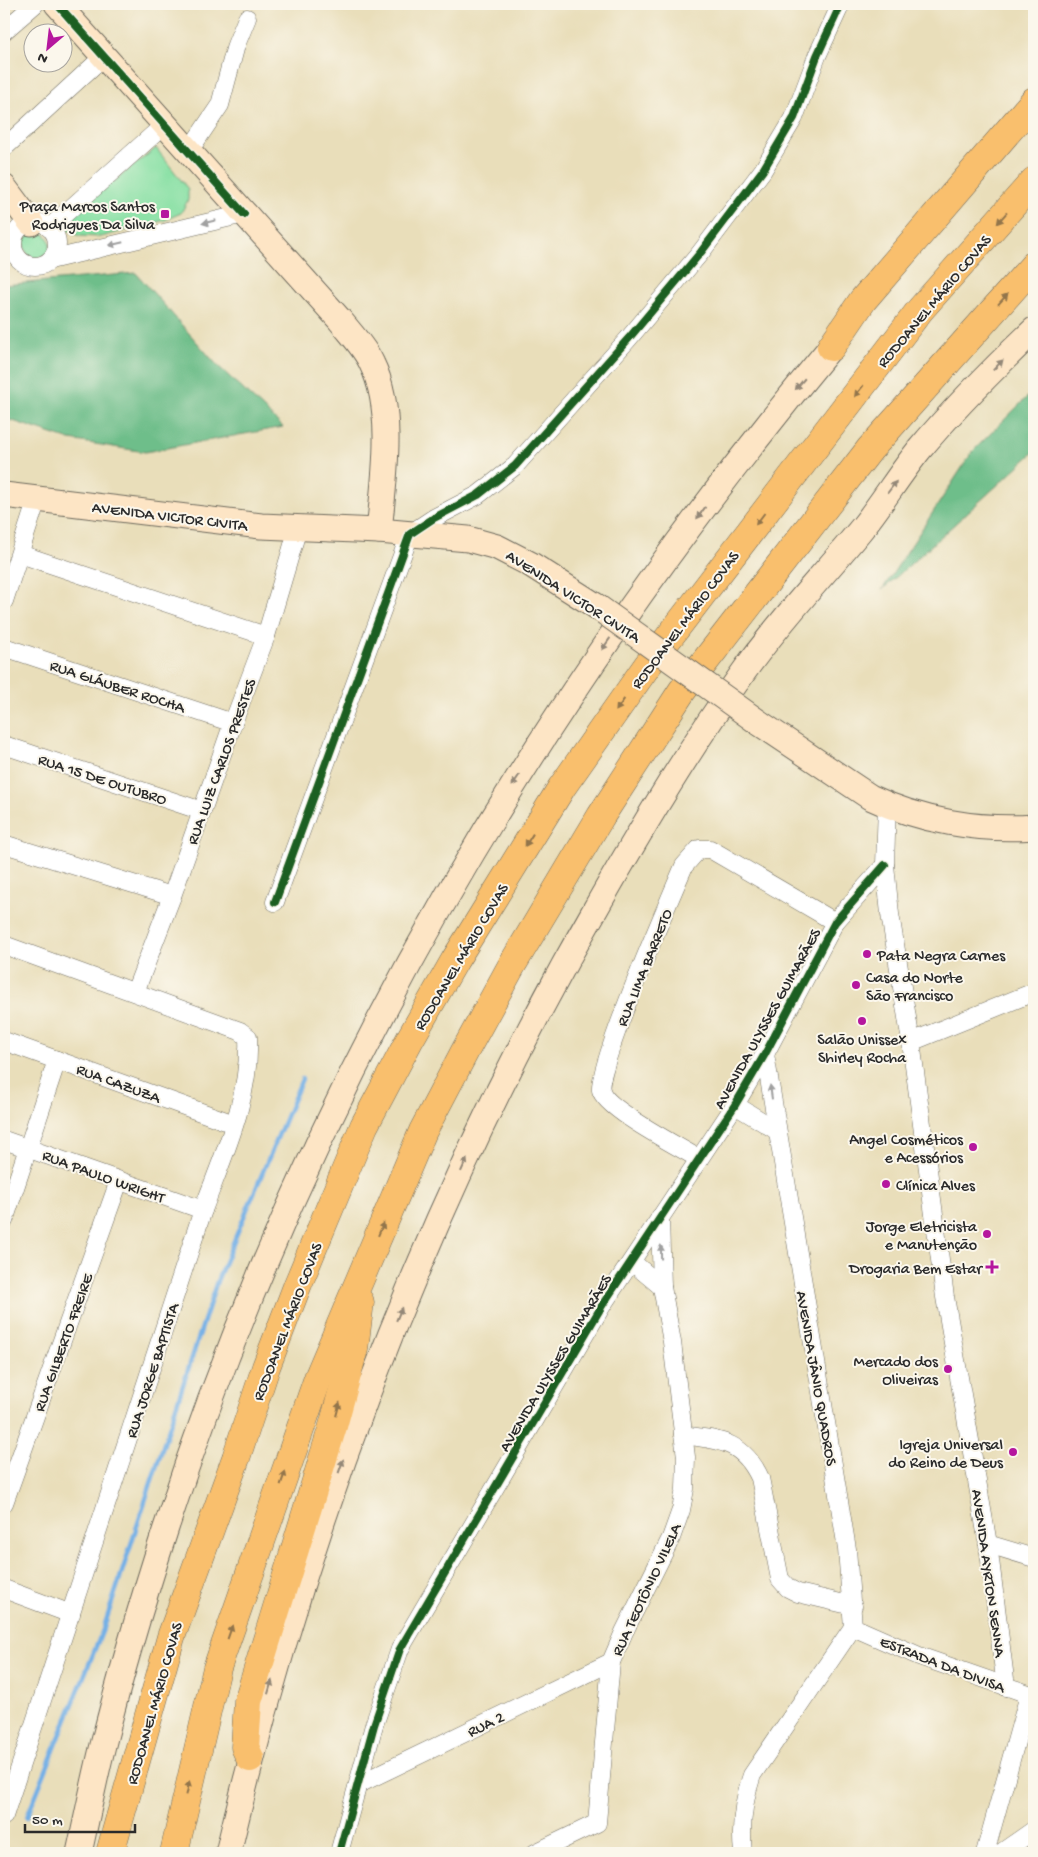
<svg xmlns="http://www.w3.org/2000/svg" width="1038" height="1857" font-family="'Gochi Hand',sans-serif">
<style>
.green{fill:#88e0a4;stroke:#5a8668}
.forest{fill:#6ebe8a;stroke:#4c745a}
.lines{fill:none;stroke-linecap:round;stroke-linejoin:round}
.stream{stroke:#74b0e6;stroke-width:4.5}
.street-casing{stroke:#6e6a5d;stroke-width:19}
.secondary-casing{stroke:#6e6a5d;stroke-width:27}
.highway-casing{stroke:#6e6a5d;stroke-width:29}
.street{stroke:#fff;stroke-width:18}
.secondary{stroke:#fde5c5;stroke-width:25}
.highway{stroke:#f9bf6d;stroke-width:28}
.secondary-bridge-casing{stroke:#6e6a5d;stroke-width:27;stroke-linecap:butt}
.secondary-bridge{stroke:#fde5c5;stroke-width:25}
.cycleway-casing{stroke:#fbf7ec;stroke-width:11}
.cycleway{stroke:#1b5e20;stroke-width:8}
.oneway{fill:#92754c}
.oneway2{fill:#a0a0a0}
.oneway3{fill:#948878}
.poi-dot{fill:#b5179e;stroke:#fbf7ec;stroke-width:2}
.labels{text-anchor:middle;stroke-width:4;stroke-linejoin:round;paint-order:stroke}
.poi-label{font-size:16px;fill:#2b2b2b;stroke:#fbf7ec;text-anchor:end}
.street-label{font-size:16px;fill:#2b2b2b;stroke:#fbf7ec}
</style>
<rect width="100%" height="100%" fill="#fbf7ec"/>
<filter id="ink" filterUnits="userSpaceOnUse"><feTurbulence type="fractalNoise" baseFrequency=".02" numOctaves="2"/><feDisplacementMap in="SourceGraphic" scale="10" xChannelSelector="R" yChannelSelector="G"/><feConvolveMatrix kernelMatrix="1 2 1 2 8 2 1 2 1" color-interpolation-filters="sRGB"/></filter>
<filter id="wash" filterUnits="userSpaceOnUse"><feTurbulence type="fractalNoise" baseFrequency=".0096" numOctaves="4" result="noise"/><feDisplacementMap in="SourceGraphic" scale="20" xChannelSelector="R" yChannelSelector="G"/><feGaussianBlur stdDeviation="1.12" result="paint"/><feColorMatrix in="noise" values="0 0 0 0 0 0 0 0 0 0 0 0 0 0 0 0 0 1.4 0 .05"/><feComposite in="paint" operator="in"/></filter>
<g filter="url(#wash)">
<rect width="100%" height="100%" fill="#e9deba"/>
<g class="green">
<polygon points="156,148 188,189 188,200 181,213 165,220 101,237 79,236 58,225"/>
<circle cx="37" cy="245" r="13"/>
</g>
<g class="forest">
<polygon points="136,273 217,365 283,427 145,452 70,440 4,418 4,285"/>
<polygon points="1034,390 1034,452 882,590 973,451"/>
</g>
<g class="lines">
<polyline class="stream" points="27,1817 104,1627 217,1281 302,1079"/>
</g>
</g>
<g filter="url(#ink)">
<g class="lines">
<defs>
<g id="street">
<polyline points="4,31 35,4"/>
<polyline points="4,148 104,56"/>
<polyline points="189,151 220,105 236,45 247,18"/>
<circle cx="35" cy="244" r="22"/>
<polyline points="49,228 164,125"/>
<polyline points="50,260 244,214"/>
<polyline points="20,554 266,636"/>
<polyline points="4,601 37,499"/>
<polyline points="4,647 233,723"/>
<polyline points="4,745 202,811"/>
<polyline points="887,805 885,865 890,914 911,1042 945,1297 988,1544 1006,1687"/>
<polyline points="4,844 172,896"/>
<polyline points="275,902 410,534 434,518 478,495 515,466 629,338 701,252 763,170 794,118 817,56 841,4"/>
<path d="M4,945L240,1031L248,1037C251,1097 223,1156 203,1210L4,1816"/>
<polyline points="135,992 172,896 233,723 266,636 298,528"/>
<polyline points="4,1041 234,1124"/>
<polyline points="911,1042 1034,992"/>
<polyline points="765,1054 847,1549 853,1627"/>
<polyline points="735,1105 776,1130"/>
<polyline points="4,1140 203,1210"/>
<path d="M699,1159C680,1147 605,1109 601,1090C595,1071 671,896 684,866L699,849H710L835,922"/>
<polyline points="4,1221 57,1060"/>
<polyline points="632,1262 662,1287"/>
<path d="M683,1435C720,1440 743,1441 760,1478L780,1579L788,1588L798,1593L853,1606"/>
<polyline points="4,1503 119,1181"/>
<polyline points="988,1544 1034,1558"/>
<polyline points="4,1589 71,1614"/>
<polyline points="853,1627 919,1656 1034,1696"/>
<polyline points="359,1784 611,1662"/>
<polyline points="339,1853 374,1725 400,1649 603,1304 735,1105 765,1054 835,922 885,865"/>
<polyline points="535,1853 597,1823 611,1662 624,1632 671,1538 681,1510 685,1489 686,1457 672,1342 662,1287 660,1217"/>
<path d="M743,1853C740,1825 743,1801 752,1775L853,1627"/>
<polyline points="985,1853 1029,1695"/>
<polyline points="1001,1853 1034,1830"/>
</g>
<g id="secondary">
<path d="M57,4L340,320C351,334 365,348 372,364C395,411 384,480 379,531"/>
<polyline points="4,187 31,223"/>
<polyline points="4,495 261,526 379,531 468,539 497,547 530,564 596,606"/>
<path d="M758,722L870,797C920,821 979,831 1034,827"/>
<path d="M79,1853C87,1817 94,1781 103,1745C121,1673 142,1602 165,1531C306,1094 538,699 831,347"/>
<path d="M228,1853C307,1520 429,1197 600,901C645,822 692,744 745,670C780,620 823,576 862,528C882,503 899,475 919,450C954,408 994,368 1034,330"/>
</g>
<g id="highway">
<polyline points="831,347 863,300 1034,101"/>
<polyline points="250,1758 245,1747 248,1701 333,1426 354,1349 360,1302"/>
<polyline points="110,1853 171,1637 236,1458 266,1367 298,1284 364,1126 410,1039 455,960 562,787 647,666 920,310 1034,181"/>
<polyline points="174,1853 217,1668 318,1378 423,1131 465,1051 512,965 601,816 682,691 870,449 1034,265"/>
</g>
</defs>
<use href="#street" class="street-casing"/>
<use href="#secondary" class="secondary-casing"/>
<use href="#highway" class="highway-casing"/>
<use href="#street" class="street"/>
<use href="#secondary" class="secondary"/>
<use href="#highway" class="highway"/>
<defs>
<polyline id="secondary-bridge" points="596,606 758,722"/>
</defs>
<use href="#secondary-bridge" class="secondary-bridge-casing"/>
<use href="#secondary-bridge" class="secondary-bridge"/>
<defs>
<g id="cycleway">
<polyline points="57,4 244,214"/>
<polyline points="275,902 410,534 434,518 478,495 515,466 629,338 701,252 763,170 794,118 817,56 841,4"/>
<polyline points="339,1853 374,1725 400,1649 603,1304 735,1105 765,1054 835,922 885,865"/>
</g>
</defs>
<use href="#cycleway" class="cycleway-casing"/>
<use href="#cycleway" class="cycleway"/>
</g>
<defs><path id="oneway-solid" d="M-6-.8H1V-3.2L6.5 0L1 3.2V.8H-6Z" transform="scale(1.25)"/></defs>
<g class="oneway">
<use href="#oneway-solid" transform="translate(1002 218) rotate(131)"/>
<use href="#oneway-solid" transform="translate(1003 299) rotate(-48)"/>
<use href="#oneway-solid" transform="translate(859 391) rotate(128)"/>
<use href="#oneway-solid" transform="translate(760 519) rotate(127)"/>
<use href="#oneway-solid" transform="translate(620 705) rotate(125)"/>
<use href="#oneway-solid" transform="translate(529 840) rotate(122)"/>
<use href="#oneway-solid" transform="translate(381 1229) rotate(-67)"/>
<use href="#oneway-solid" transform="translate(338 1409) rotate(-75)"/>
<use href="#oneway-solid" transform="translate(283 1478) rotate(-71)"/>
<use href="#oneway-solid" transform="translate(230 1632) rotate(-71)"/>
<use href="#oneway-solid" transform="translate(188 1788) rotate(-78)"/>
</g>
<g class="oneway2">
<use href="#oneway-solid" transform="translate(209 222) rotate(167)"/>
<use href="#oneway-solid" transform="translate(116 244) rotate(167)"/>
<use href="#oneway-solid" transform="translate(771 1092) rotate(-98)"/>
<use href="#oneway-solid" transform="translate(661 1252) rotate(-91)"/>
</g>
<g class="oneway3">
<use href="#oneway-solid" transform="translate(998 365) rotate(-46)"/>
<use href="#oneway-solid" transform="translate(800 384) rotate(130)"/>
<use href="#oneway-solid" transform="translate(892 487) rotate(-53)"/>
<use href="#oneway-solid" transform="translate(701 513) rotate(126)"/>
<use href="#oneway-solid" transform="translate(606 644) rotate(125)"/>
<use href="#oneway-solid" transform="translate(516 780) rotate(123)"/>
<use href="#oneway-solid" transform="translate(464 1165) rotate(-66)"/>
<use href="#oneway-solid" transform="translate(399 1314) rotate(-68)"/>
<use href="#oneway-solid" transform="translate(341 1466) rotate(-71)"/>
<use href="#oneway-solid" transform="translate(270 1687) rotate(-74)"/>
</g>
</g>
<g class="poi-dot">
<rect x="160" y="209" width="10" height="10" rx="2.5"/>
<circle cx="867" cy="954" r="5"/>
<circle cx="856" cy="985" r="5"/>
<circle cx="862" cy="1021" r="5"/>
<circle cx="973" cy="1147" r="5"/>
<circle cx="886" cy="1184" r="5"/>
<circle cx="987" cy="1234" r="5"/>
<path d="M989.5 1259.5h5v5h5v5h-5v5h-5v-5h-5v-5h5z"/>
<circle cx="948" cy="1369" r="5"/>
<circle cx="1013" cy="1452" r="5"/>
</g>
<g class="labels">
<g class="poi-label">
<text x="155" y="211">Praça Marcos Santos<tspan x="155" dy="18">Rodrigues Da Silva</tspan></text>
<text x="877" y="960" text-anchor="start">Pata Negra Carnes</text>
<text x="866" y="982" text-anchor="start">Casa do Norte<tspan x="866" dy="18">São Francisco</tspan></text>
<text x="862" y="1044" text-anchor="middle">Salão Unissex<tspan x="862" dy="18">Shirley Rocha</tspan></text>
<text x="963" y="1144">Angel Cosméticos<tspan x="963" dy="18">e Acessórios</tspan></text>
<text x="896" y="1190" text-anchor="start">Clínica Alves</text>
<text x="977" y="1231">Jorge Eletricista<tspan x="977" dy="18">e Manutenção</tspan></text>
<text x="982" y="1273">Drogaria Bem Estar</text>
<text x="938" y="1366">Mercado dos<tspan x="938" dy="18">Oliveiras</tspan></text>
<text x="1003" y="1449">Igreja Universal<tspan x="1003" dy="18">do Reino de Deus</tspan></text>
</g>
<g class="street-label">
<text transform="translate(933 300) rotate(-50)" y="6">RODOANEL MÁRIO COVAS</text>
<text transform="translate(170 515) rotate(7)" y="6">AVENIDA VICTOR CIVITA</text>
<text transform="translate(574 595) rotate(33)" y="6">AVENIDA VICTOR CIVITA</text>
<text transform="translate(684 619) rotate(-53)" y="6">RODOANEL MÁRIO COVAS</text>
<text transform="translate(118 685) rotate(18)" y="6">RUA GLÁUBER ROCHA</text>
<text transform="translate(220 761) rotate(-70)" y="6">RUA LUIZ CARLOS PRESTES</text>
<text transform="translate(103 778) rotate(18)" y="6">RUA 15 DE OUTUBRO</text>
<text transform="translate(460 956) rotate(-59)" y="6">RODOANEL MÁRIO COVAS</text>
<text transform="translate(643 967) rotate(-68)" y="6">RUA LIMA BARRETO</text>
<text transform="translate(766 1018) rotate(-61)" y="6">AVENIDA ULYSSES GUIMARÃES</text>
<text transform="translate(119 1082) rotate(20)" y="6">RUA CAZUZA</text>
<text transform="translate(104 1175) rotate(20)" y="6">RUA PAULO WRIGHT</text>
<text transform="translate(286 1321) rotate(-69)" y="6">RODOANEL MÁRIO COVAS</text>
<text transform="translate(62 1342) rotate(-70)" y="6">RUA GILBERTO FREIRE</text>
<text transform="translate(554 1362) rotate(-59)" y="6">AVENIDA ULYSSES GUIMARÃES</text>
<text transform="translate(151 1370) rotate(-72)" y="6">RUA JORGE BAPTISTA</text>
<text transform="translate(818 1378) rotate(80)" y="6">AVENIDA JÂNIO QUADROS</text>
<text transform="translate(990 1573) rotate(82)" y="6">AVENIDA AYRTON SENNA</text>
<text transform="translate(645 1589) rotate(-65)" y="6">RUA TEOTÔNIO VILELA</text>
<text transform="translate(943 1663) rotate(21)" y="6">ESTRADA DA DIVISA</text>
<text transform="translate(153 1703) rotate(-74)" y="6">RODOANEL MÁRIO COVAS</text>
<text transform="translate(485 1723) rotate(-26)" y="6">RUA 2</text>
</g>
</g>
<rect width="1038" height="1857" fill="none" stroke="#fbf7ec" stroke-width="20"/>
<g transform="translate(48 48) rotate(208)"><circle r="24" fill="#fbf7ec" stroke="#a8a59f"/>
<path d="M0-4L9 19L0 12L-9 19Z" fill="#b5179e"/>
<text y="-8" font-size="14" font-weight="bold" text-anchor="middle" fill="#2b2b2b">N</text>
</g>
<path d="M25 1824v8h110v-8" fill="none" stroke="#2b2b2b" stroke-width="2.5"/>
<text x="32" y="1824" font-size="15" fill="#2b2b2b" stroke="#fbf7ec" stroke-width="4" paint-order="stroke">50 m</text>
</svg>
